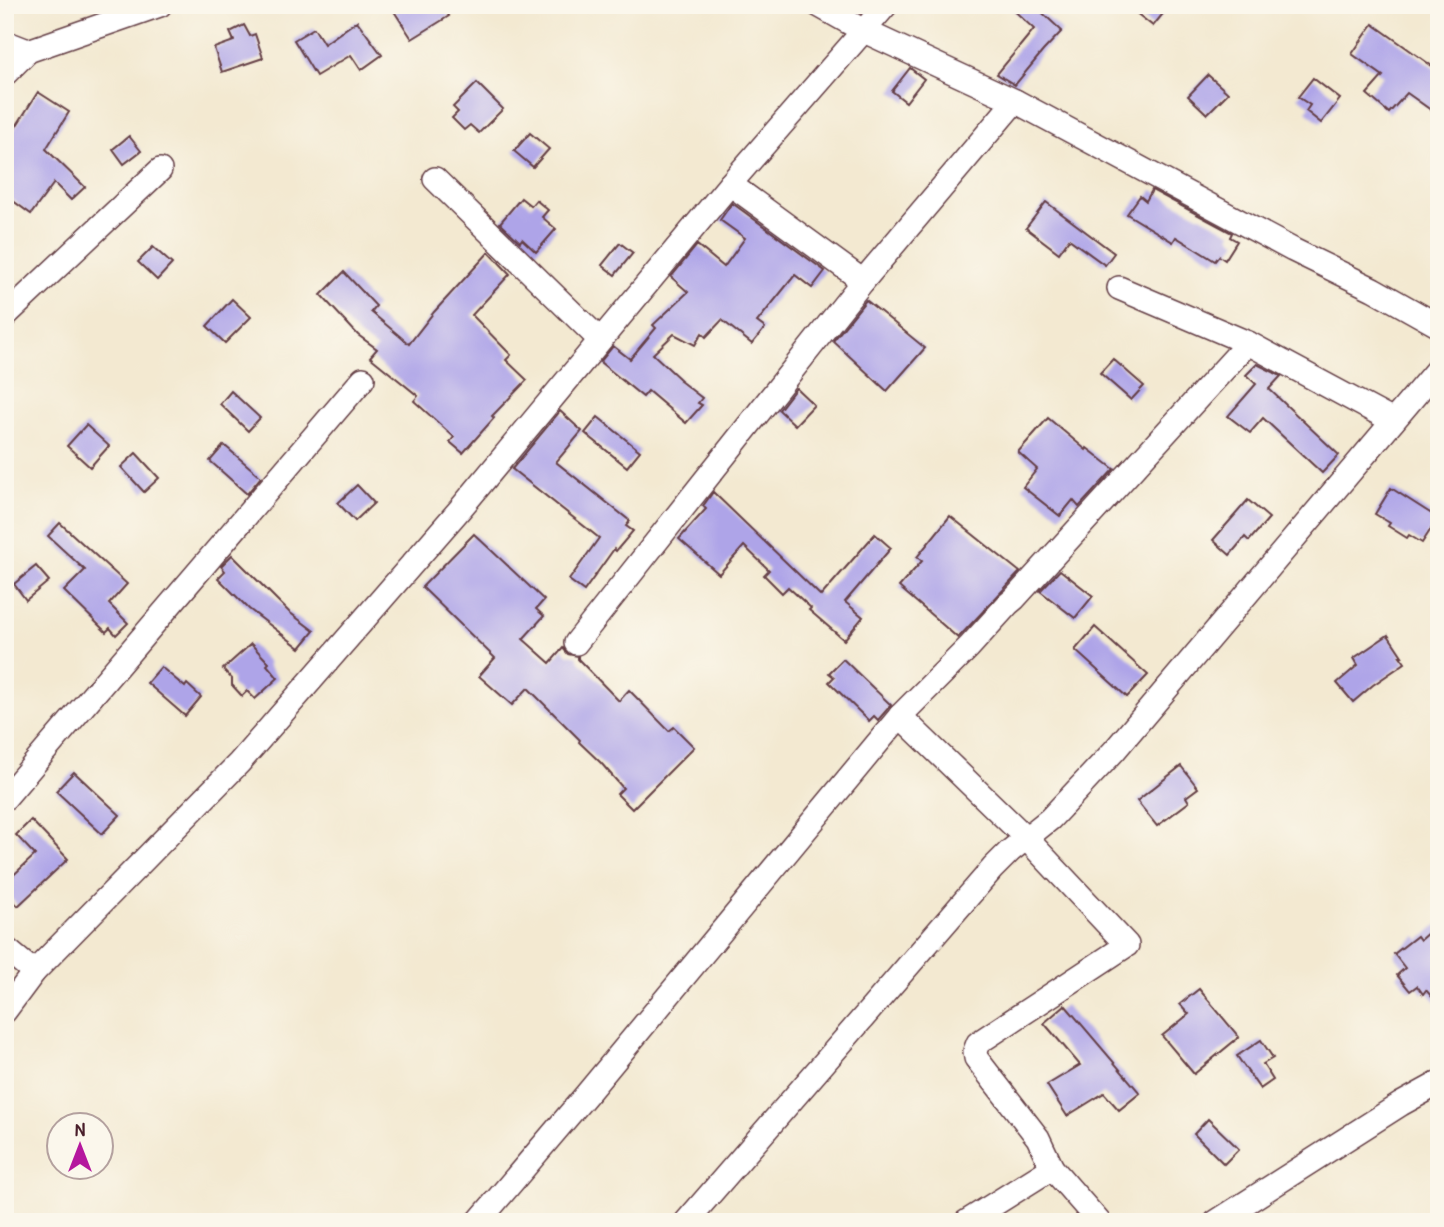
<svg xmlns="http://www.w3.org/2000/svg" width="1444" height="1227" font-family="'Patrick Hand',sans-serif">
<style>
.building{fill:#aea4e8}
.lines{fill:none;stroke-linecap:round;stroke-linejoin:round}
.street-casing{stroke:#633d44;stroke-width:26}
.street{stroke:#fff;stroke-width:23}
</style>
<rect width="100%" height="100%" fill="#fbf7ec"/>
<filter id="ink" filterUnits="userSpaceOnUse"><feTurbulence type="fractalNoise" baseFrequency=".0143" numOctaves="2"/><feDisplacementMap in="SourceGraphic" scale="14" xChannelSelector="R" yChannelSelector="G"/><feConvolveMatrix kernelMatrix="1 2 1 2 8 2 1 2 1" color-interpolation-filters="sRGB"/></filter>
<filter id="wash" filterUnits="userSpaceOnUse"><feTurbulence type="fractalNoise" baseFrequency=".00686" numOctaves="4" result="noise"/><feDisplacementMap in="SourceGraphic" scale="28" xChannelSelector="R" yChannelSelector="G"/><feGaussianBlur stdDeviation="1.57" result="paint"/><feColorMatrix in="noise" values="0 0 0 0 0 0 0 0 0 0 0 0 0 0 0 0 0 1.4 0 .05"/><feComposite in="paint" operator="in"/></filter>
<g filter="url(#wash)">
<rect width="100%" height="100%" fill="#f3e9d1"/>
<g id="blocks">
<g class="building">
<polygon points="390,5 442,5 449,16 412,39"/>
<polygon points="1008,5 1034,5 1062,31 1043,51 1015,85 997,74 1034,29"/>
<polygon points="1126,5 1170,5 1153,26"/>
<polygon points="357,21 382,55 361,70 351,55 316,76 294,40 314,28 324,44"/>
<polygon points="1373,24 1439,71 1439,99 1431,110 1407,93 1389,113 1367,94 1383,76 1352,54"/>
<polygon points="244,25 250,36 255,34 263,58 222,72 214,48 234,41 230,32"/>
<polygon points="910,68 924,79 906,102 892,91"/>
<polygon points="1208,75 1228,93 1207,114 1188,96"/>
<polygon points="1313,78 1340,99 1321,123 1306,111 1310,105 1298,97"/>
<polygon points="477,83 503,109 479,133 470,125 464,130 452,118 458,112 453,107"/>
<polygon points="38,92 69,112 46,149 85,187 71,200 54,183 31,214 5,195 5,144"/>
<polygon points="530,133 549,149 533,167 514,151"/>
<polygon points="129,136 141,151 124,164 113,149"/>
<polygon points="1152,190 1232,233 1230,237 1237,241 1225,260 1219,256 1215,261 1176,237 1173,242 1127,214 1140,196 1146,201"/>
<polygon points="521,198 531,206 536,200 548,210 542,217 556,229 536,252 522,239 520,242 500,223"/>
<polygon points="1046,202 1114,253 1105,265 1069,239 1059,253 1026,228"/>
<polygon points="732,203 825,271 812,288 795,275 757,322 765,328 752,344 722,320 706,337 702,333 695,345 674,334 653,354 681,380 680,381 702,398 698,403 702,405 686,423 648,391 643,397 600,362 613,346 630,359 656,328 653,325 688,292 671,277 697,245 724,267 745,238 720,220"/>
<polygon points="620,243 633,253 615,275 602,265"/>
<polygon points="153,247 172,264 157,280 138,262"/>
<polygon points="489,252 510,274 472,315 511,355 506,360 527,380 492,416 494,418 463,453 450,442 454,437 414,401 418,396 370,357 377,349 358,335 321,295 344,272 376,306 371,312 409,344 434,312"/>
<polygon points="232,299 251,317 225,343 207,326"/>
<polygon points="866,300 925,348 887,391 833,341"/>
<polygon points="1113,359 1144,386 1131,400 1100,373"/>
<polygon points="1257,364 1281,376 1269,389 1339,455 1322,473 1263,418 1250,433 1228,416 1256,384 1246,375"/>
<polygon points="796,388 814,405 795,425 779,410"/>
<polygon points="231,391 260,418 248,431 220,404"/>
<polygon points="560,411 582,431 556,462 630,521 626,526 633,531 616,551 614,549 584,591 569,580 599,538 512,469"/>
<polygon points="598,417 640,451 627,467 585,433"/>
<polygon points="1048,418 1086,450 1087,448 1114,469 1079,507 1073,500 1060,516 1023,487 1037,469 1018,452"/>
<polygon points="86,425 109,446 90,467 67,446"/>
<polygon points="224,445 261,477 247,494 210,461"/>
<polygon points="136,453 159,478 144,492 121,467"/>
<polygon points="357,485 374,503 355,521 338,503"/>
<polygon points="1391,488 1438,518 1422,543 1409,535 1407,538 1388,526 1390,523 1375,514"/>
<polygon points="713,492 821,596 875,534 891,548 845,602 863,617 844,640 809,610 811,608 788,587 782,593 764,575 769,570 744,546 719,574 679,539 706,509 703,506"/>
<polygon points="1248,500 1269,518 1249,541 1245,537 1230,555 1213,540"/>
<polygon points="950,516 1020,572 958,638 899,587 922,561 917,557"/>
<polygon points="60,523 127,584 109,604 128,623 116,635 110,628 106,632 64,591 85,570 48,536"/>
<polygon points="474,534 544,600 536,609 544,616 523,639 550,663 563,648 568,654 578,656 578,659 619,701 629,690 669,731 674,727 694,747 632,809 617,794 623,788 601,763 579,742 580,740 528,688 512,705 479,676 495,658 422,587"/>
<polygon points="232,555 289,612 314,631 300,648 249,609 218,578 225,571 221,566"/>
<polygon points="36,566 49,581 26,600 14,584"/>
<polygon points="1060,570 1093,596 1075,618 1040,591"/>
<polygon points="1095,627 1148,675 1127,697 1075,650"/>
<polygon points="1388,635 1402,656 1400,656 1405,663 1373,685 1353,702 1337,683 1358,665 1354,658"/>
<polygon points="251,644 269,663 267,665 278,678 255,699 247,691 242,696 232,685 232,679 223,669"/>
<polygon points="843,659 891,705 878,720 874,716 869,721 829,682 834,677 829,673"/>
<polygon points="161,667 185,687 187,684 201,697 185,716 147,683"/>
<polygon points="1181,766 1198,788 1186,797 1189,802 1157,826 1137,801"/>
<polygon points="74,772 120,815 102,834 56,791"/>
<polygon points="31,820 68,859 18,906 5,892 5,883 35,855 16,835"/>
<polygon points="1439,923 1439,1005 1426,990 1423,994 1417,986 1410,991 1397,975 1405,968 1394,954 1417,936 1420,940"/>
<polygon points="1199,989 1239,1037 1194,1074 1162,1036 1189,1014 1180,1004"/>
<polygon points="1065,1005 1140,1093 1119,1110 1104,1093 1067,1116 1047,1085 1080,1065 1044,1023"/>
<polygon points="1261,1040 1273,1058 1263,1064 1273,1080 1260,1089 1237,1056"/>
<polygon points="1208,1119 1239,1149 1224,1164 1194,1134"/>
</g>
</g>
</g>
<g filter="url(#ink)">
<use href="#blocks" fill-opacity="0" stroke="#633d44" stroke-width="2"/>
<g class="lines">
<defs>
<g id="street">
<polyline points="818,5 864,31 1015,101 1293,250 1373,289 1439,326"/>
<polyline points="5,42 28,51 160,5"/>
<polyline points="5,74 28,51"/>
<polyline points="435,179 600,340"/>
<polyline points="730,184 863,281"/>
<polyline points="1119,288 1248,343"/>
<polyline points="5,316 160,170"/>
<polyline points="576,643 863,281 1015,101"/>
<polyline points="900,716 1026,838 1127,945 978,1043 975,1051 976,1058 1038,1138 1052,1168 1099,1222"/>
<polyline points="5,798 363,379"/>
<polyline points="5,948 34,972"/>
<polyline points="5,1011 34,972 239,763 461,508 730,184 886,5"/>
<polyline points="478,1222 586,1095 900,716 969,647 1008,604 1014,599 1248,343 1393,421"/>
<polyline points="686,1222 993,868 1010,851 1050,819 1114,751 1439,367"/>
<polyline points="966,1222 1052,1168"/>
<polyline points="1216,1222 1401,1104 1439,1083"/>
</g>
</defs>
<use href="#street" class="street-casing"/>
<use href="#street" class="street"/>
</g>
</g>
<rect width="1444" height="1227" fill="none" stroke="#fbf7ec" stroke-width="28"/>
<g transform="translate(80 1146)"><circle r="33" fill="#fbf7ec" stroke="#b4a19f" stroke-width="2"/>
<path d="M0-5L12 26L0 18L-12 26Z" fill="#b5179e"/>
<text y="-10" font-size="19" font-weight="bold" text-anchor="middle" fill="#4a1f2b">N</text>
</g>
</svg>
